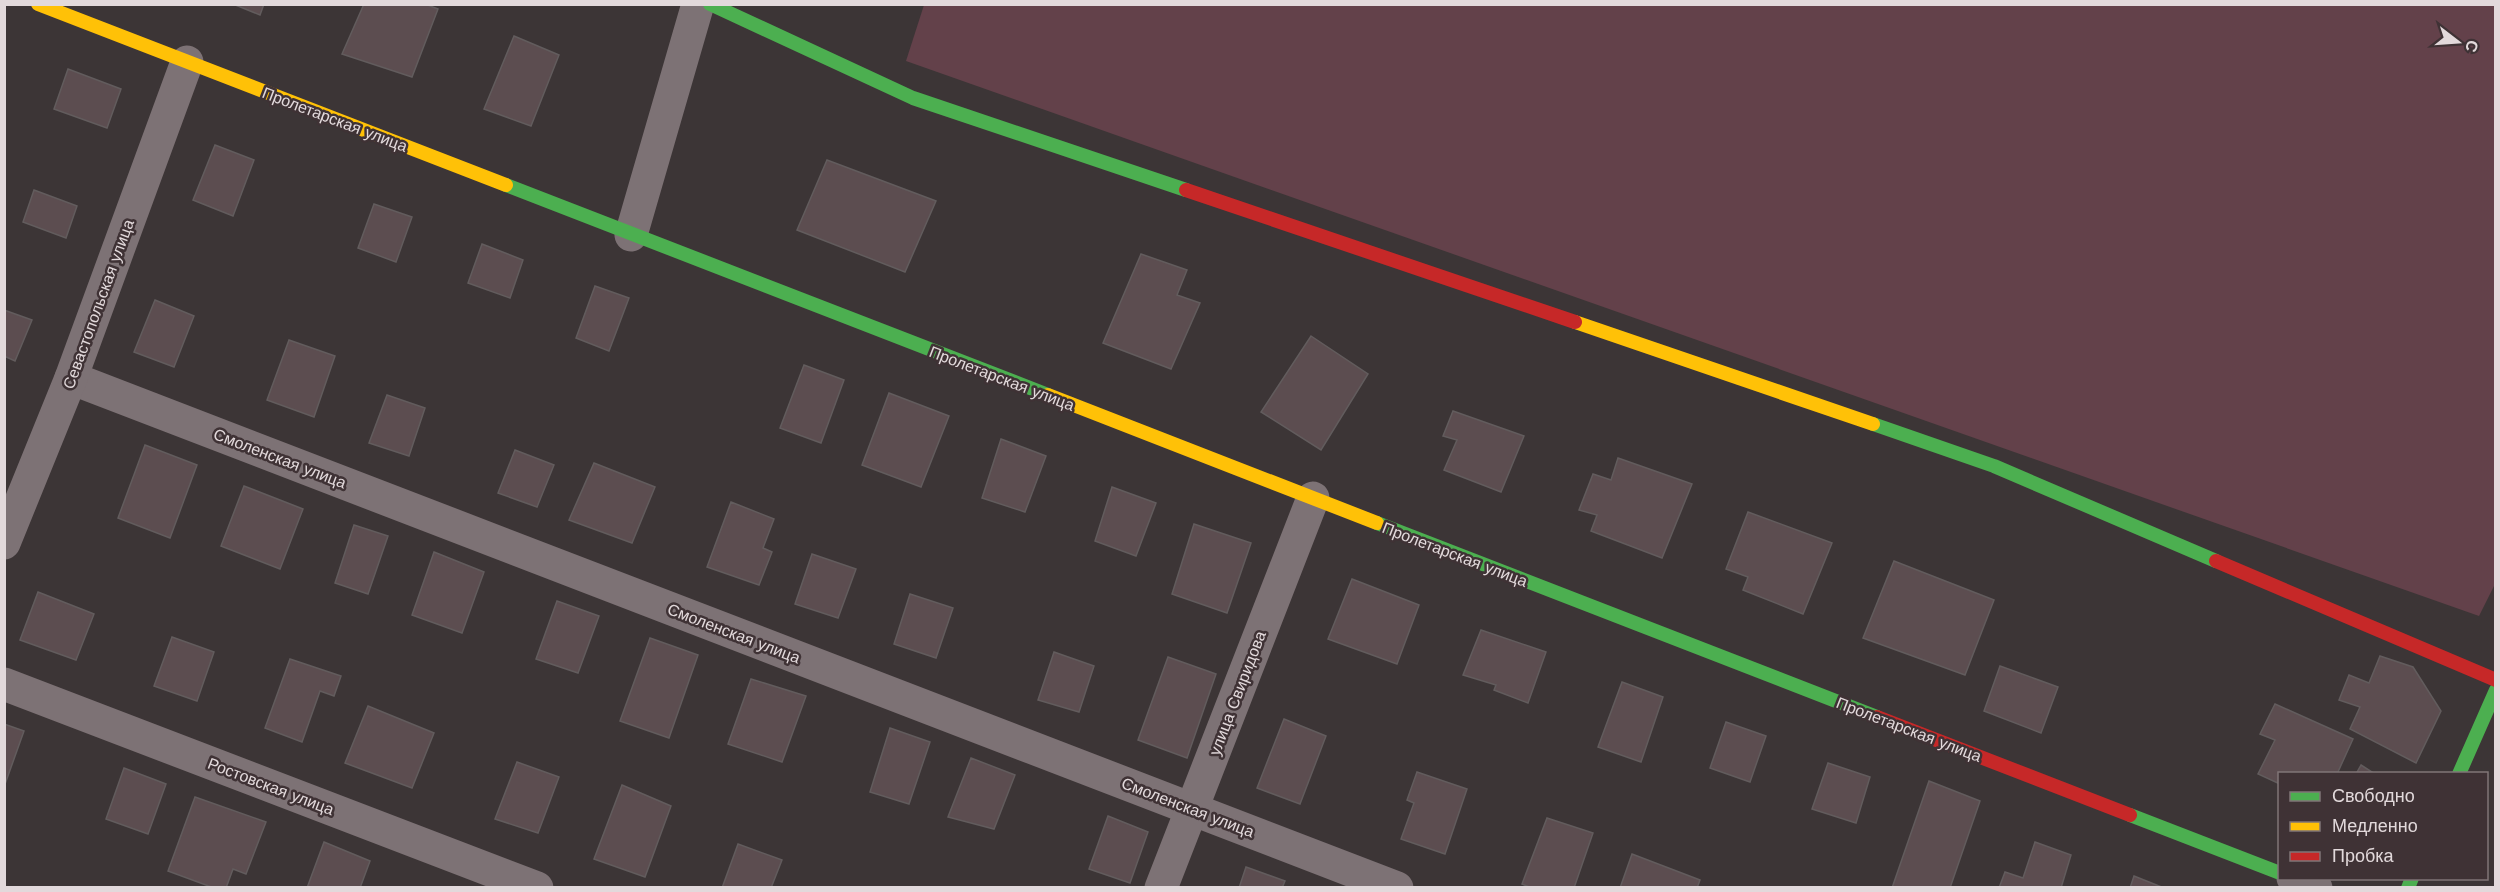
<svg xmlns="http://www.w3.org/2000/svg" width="2500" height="892" font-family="'Work Sans',sans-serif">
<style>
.green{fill:#63414a}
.building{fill:#5c4d50;stroke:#625c5d;stroke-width:1.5}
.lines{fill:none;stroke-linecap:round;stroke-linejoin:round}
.street{stroke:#7d7275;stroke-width:33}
.fast{stroke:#4caf50;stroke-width:14}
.slow{stroke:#ffc107;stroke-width:14}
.jam{stroke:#c62828;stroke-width:14}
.labels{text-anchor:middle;stroke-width:5;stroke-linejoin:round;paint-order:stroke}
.street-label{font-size:16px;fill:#e2d9db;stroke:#3f3235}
</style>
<rect width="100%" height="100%" fill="#3c3536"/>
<polygon class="green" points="924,5 2495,5 2495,584 2479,616 906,61"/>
<g class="building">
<polygon points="233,4 264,4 260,15"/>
<polygon points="364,4 425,4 438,9 412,77 342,54"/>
<polygon points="514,36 559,55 531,126 484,109"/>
<polygon points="68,69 121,89 107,128 54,109"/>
<polygon points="215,145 254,160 233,216 193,200"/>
<polygon points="827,160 936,201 905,272 797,230"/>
<polygon points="34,190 77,206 66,238 23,222"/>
<polygon points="374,204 412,217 396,262 358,248"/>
<polygon points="482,244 523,260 510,298 468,283"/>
<polygon points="1141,254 1187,270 1177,295 1200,303 1171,369 1103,343"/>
<polygon points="595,286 629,298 609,351 576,338"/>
<polygon points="155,300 194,316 174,367 134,352"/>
<polygon points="4,310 32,320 15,361 4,356"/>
<polygon points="1311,336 1368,374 1321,450 1261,412"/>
<polygon points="289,340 335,356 314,417 267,400"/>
<polygon points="804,365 844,380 821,443 780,428"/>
<polygon points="889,393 949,416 921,487 862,465"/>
<polygon points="387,395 425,408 409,456 369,443"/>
<polygon points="1453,411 1524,436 1501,492 1444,470 1457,440 1443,436"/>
<polygon points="1001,439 1046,456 1025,512 982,498"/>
<polygon points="145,445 197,465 170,538 118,518"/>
<polygon points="515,450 554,465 537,507 498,493"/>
<polygon points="1618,458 1692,484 1662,558 1591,531 1597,515 1579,510 1593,474 1611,480"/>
<polygon points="594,463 655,487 632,543 569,520"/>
<polygon points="244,486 303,509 280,569 221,546"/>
<polygon points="1112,487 1156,503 1136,556 1095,541"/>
<polygon points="731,502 774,519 763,548 772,552 759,585 707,567"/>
<polygon points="1748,512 1832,543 1803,614 1743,590 1748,577 1726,569"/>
<polygon points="1194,524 1251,543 1227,613 1172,594"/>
<polygon points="354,525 388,536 368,594 335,583"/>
<polygon points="434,552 484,572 462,633 412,615"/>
<polygon points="812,554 856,569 838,618 795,604"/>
<polygon points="1894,561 1994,600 1965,675 1863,638"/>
<polygon points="1352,579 1419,605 1397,664 1328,639"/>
<polygon points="38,592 94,614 76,660 20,640"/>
<polygon points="910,594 953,608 936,658 894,644"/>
<polygon points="557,601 599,616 578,673 536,659"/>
<polygon points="1481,630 1546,652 1528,703 1494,690 1496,685 1463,675"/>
<polygon points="172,637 214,652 197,701 154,686"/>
<polygon points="650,638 698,655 669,738 620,721"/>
<polygon points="1054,652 1094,666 1079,712 1038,700"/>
<polygon points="2380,656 2413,667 2441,711 2416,763 2350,729 2360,707 2339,700 2349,675 2369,683"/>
<polygon points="1168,657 1216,674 1187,758 1138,740"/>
<polygon points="290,659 341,676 334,696 320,691 302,742 265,728"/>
<polygon points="2000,666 2058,687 2041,733 1984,711"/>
<polygon points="751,679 806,696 782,762 728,744"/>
<polygon points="1622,682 1663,697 1641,762 1598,747"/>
<polygon points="2275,704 2353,739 2337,774 2280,774 2280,784 2258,774 2275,740 2260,734"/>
<polygon points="368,706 434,733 412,788 345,763"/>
<polygon points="1284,719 1326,736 1300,804 1257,788"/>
<polygon points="1726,722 1766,736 1750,782 1710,768"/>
<polygon points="4,724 24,731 4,787"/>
<polygon points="890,728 930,742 909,804 870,792"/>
<polygon points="971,758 1015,775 994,829 948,817"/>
<polygon points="517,762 559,777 538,833 495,819"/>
<polygon points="1828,763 1870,777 1856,823 1812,809"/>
<polygon points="2361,765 2375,774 2356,774"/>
<polygon points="124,768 166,784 148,834 106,819"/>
<polygon points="1417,772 1467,789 1445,854 1401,839 1414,803 1407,800"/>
<polygon points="1929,781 1980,801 1950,888 1892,888"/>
<polygon points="622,785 671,806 645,877 594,859"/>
<polygon points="195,797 266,822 246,874 233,869 226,888 214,888 168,871"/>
<polygon points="1108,816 1148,832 1130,883 1089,869"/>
<polygon points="1547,818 1593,833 1574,888 1532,888 1522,884"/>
<polygon points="324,842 370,861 360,888 307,888"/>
<polygon points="2035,842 2071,855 2061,888 1999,888 2005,872 2023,878"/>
<polygon points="738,844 782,860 771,888 722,888"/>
<polygon points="1632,854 1700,880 1697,888 1620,888"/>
<polygon points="1246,867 1285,881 1282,888 1239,888"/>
<polygon points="2134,876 2164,888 2130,888"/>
</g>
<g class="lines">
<g class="street">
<polyline points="631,235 698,4"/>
<polyline points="71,378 1397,888"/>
<polyline points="4,543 71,378 187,62"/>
<polyline points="4,684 537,888"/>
<polyline points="2293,878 2316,888"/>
<polyline points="1161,888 1313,498"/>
</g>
<g class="fast">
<polyline points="710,4 913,98 1186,190"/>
<polyline points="506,185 1048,395"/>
<polyline points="1873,424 1994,466 2216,561"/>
<polyline points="1377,523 1877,717"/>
<polyline points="2459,774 2496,690"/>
<polyline points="2130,815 2280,873"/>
<polyline points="2408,888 2412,878"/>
</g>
<g class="slow">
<polyline points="38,4 506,185"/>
<polyline points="1575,322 1873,424"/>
<polyline points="1048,395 1377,523"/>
</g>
<g class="jam">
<polyline points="1186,190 1575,322"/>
<polyline points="2216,561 2496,680"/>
<polyline points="1877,717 2130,815"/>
</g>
</g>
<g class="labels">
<g class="street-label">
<text transform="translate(335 119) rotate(21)" y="6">Пролетарская улица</text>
<text transform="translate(98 304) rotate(-70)" y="6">Севастопольская улица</text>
<text transform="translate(1002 378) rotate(21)" y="6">Пролетарская улица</text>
<text transform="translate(280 458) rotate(21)" y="6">Смоленская улица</text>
<text transform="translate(1455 554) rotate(21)" y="6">Пролетарская улица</text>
<text transform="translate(734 633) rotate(21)" y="6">Смоленская улица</text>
<text transform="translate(1237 693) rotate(-69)" y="6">улица Свиридова</text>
<text transform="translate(1909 729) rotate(21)" y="6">Пролетарская улица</text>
<text transform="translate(271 786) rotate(21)" y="6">Ростовская улица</text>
<text transform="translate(1188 807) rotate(21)" y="6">Смоленская улица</text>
</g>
</g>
<rect width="2500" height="892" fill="none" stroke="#e2d9db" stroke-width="12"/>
<rect x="2278" y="772" width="210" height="108" fill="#3f3235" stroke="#807577" stroke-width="1.5"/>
<rect x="2290" y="792" width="30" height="9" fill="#4caf50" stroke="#807577" stroke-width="1.5"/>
<text x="2332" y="802" font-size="18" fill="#e2d9db">Свободно</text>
<rect x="2290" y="822" width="30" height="9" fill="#ffc107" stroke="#807577" stroke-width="1.5"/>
<text x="2332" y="832" font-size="18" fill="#e2d9db">Медленно</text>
<rect x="2290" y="852" width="30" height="9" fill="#c62828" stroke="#807577" stroke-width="1.5"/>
<text x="2332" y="862" font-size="18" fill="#e2d9db">Пробка</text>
<g transform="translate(2458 42) rotate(107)" stroke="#3f3235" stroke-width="4.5" paint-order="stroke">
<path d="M0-4.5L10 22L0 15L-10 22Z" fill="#e2d9db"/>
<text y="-9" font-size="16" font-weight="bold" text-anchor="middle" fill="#e2d9db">С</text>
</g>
</svg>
